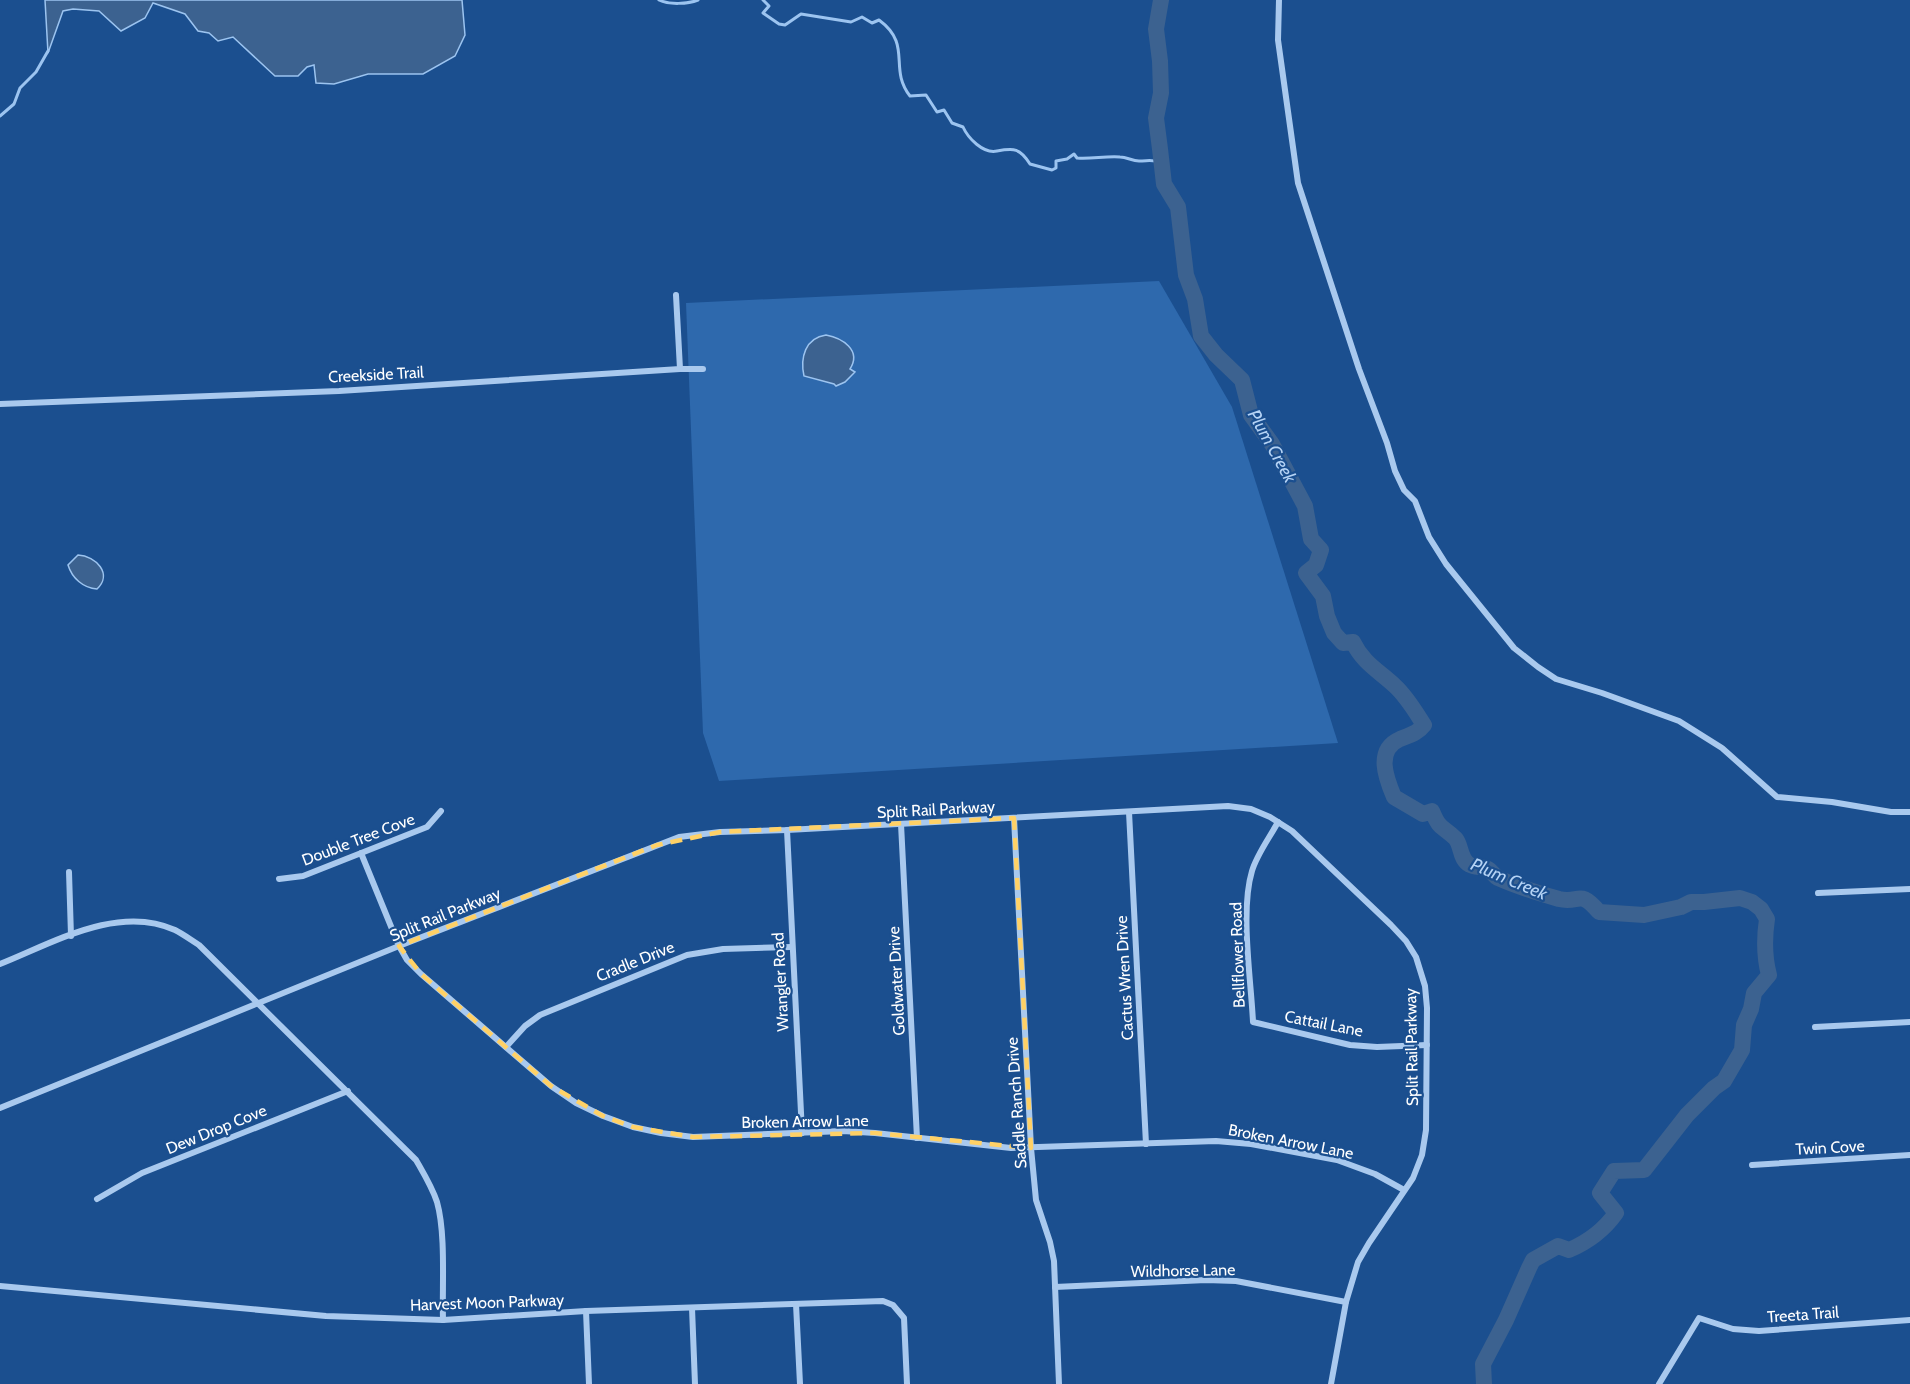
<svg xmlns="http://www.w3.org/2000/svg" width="1910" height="1384" font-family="Cabin,sans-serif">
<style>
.green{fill:#2e69ad}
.water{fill:#3c6290;stroke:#9cc4f0;stroke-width:1.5}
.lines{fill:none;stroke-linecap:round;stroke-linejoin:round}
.stream{stroke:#9cc4f0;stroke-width:3}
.river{stroke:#3c6290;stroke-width:16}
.minor{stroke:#a9c9ee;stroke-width:6}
.marked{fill:none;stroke:#ffd166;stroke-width:4.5;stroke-dasharray:12 8;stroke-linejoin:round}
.labels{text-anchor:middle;stroke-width:4.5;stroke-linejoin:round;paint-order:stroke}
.street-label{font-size:16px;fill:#fff;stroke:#1b4f8f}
.water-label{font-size:18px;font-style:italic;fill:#b5d3f5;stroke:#1b4f8f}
</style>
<rect width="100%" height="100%" fill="#1b4f8f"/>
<polygon class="green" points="1159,281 1232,407 1338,743 719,781 703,733 686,303"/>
<g class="water">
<polygon points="45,0 462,0 465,35 455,56 423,74 368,74 334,84 316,83 314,65 307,67 298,76 275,76 233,37 218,41 209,33 198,31 185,14 153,3 145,18 121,31 99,11 73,9 63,11 48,53"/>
<path d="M826,335C842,338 862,350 850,369L855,372L845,382L836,386L834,384L804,376C800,358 805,338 826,335Z"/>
<path d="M78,555C96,556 113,574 97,589C83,588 72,578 68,565Z"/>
</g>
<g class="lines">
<g class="stream">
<path d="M659,0C669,5 688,4 698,0"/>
<path d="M763,0L769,6L763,13L779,24L785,25L801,14L851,22L862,17L872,23L879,20C913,45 888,68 910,96L926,95L937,112L944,110L952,123L963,127C968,138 983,154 997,151C1014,148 1020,148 1030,164L1052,170L1056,168V161L1067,159L1074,154L1077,158C1092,159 1105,156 1120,157C1127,157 1132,161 1139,161C1149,161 1153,159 1163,163"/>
<polyline points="0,116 14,104 20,88 36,72 48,51"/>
</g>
<path class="river" d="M1161,0L1156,29L1160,61L1161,93L1156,118L1160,149L1164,184L1178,207L1186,275L1195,299L1201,336L1216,355L1242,380L1251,415L1272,444L1305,506L1311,539L1321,550L1316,565L1306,573L1323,596L1327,616L1334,633L1343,643L1353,642C1363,663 1379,671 1395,686C1407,697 1415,711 1424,725C1418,733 1410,735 1400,739C1375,750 1386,778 1394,797L1423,814L1432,811C1440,830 1441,825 1455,838C1462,845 1459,859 1470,865C1475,868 1483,866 1488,869C1492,871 1494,876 1498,878C1518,887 1538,893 1559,899C1580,904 1579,888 1599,912L1644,915L1681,907L1691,902H1704L1740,898L1752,902L1761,909L1767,919C1764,939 1764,956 1769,975L1754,993L1751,1009L1744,1025L1742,1050L1724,1081L1714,1088L1687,1115L1644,1170L1614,1171L1600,1193L1616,1213C1604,1230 1588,1242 1569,1250L1558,1246L1533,1260L1529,1268L1506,1320L1483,1364L1484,1384"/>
<g class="minor">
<polyline points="1279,0 1278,40 1298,183 1359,369 1387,443 1395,471 1404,490 1415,501 1429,537 1446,564 1514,648 1538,667 1556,679 1602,693 1679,721 1722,748 1777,797 1832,802 1891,812 1910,812"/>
<polyline points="680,369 703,369"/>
<polyline points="0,404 339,391 680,369 676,295"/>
<polyline points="1129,812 1146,1144"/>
<polyline points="1014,818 1031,1148 1036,1200 1050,1242 1054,1261 1059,1384"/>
<path d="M1278,822C1270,837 1257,854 1252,871C1240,911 1251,979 1253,1022L1350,1045L1377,1047L1427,1045"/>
<polyline points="901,824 917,1138"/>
<polyline points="787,830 802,1133"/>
<polyline points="361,853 399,946 407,960 421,974 551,1086 576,1103 603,1116 633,1127 661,1133 693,1137 843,1131 875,1133 1011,1148 1216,1141 1251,1144 1337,1160 1375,1174 1404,1190"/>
<polyline points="69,872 71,936"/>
<polyline points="279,879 303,876 427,827 441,811"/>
<polyline points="1818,893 1910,889"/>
<path d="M0,964C53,943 118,904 175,930C183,934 191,940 199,945L416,1160C424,1174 432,1187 437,1202C446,1234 442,1286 443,1320"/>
<polyline points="1815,1027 1910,1022"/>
<polyline points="506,1047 525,1026 540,1015 687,955 723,949 791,947"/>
<polyline points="0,1108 399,946 679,837 720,832 787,830 1228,806 1251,809 1270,817 1292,831 1391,925 1406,941 1416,957 1425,986 1427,1008 1426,1130 1422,1155 1413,1178 1369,1243 1358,1262 1346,1302 1331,1384"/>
<polyline points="1752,1165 1910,1155"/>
<polyline points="97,1199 142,1173 348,1091"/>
<polyline points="0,1286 326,1316 443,1320 586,1311 883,1301 893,1305 904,1318 907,1384"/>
<polyline points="1055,1287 1206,1280 1236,1281 1346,1302"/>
<polyline points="796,1304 800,1384"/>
<polyline points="692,1308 695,1384"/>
<polyline points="586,1311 589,1384"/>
<polyline points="1659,1384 1699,1318 1733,1329 1759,1331 1910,1320"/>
</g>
</g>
<path class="marked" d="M1014,818L1031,1148L875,1133L693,1137L633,1127L603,1116L551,1086L421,974L399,946L657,845L720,832Z"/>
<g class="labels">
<g class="street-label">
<text transform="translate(376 374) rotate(-3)" y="6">Creekside Trail</text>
<text transform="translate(936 809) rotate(-3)" y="6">Split Rail Parkway</text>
<text transform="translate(358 839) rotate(-21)" y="6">Double Tree Cove</text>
<text transform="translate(445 914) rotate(-22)" y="6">Split Rail Parkway</text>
<text transform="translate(1237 955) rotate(-92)" y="6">Bellflower Road</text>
<text transform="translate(635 961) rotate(-22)" y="6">Cradle Drive</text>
<text transform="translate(1124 978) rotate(-93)" y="6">Cactus Wren Drive</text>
<text transform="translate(896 981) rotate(-93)" y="6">Goldwater Drive</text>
<text transform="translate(780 982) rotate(-93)" y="6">Wrangler Road</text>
<text transform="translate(1324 1023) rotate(11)" y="6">Cattail Lane</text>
<text transform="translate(1411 1047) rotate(-91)" y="6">Split Rail Parkway</text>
<text transform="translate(1016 1103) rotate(-94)" y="6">Saddle Ranch Drive</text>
<text transform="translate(805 1121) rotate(-1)" y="6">Broken Arrow Lane</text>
<text transform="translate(216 1129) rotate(-22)" y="6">Dew Drop Cove</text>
<text transform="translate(1291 1141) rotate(11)" y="6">Broken Arrow Lane</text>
<text transform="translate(1830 1147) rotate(-3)" y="6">Twin Cove</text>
<text transform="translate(1183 1270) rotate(-1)" y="6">Wildhorse Lane</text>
<text transform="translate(487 1302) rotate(-2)" y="6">Harvest Moon Parkway</text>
<text transform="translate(1803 1314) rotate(-4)" y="6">Treeta Trail</text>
</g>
<g class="water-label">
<text transform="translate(1272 446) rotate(61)" y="6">Plum Creek</text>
<text transform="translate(1509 879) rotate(23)" y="6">Plum Creek</text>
</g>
</g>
</svg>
